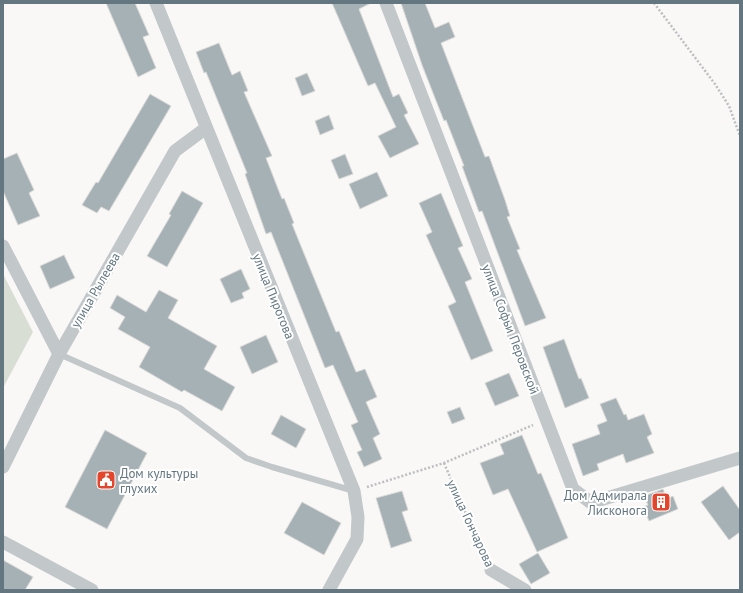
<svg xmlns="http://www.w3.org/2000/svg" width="743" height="593" font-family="'PT Sans',sans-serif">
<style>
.green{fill:#d9ded5}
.building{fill:#a6b1b5;stroke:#dadad8}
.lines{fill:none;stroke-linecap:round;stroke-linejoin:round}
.path{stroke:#bcbfc1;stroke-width:2.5;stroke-dasharray:2 2;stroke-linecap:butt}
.service{stroke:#c2c7ca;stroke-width:6}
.minor{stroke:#c2c7ca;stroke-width:13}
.labels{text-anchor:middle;stroke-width:4;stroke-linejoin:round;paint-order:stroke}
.street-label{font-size:13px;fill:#647781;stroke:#fff}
.poi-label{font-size:13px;fill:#647781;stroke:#fff;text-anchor:start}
</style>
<rect width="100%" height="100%" fill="#f9f8f6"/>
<polygon class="green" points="3,274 33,332 3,388"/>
<g class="building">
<polygon points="106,3 135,3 149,35 143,37 156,68 138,77"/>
<polygon points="332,3 371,3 359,9 393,97 399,94 408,113 404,115 419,144 390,158 378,136 396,127 375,83 368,86"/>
<polygon points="401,3 425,3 435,28 449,22 455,37 441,43 485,157 489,156 505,200 510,216 507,217 520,249 517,250 546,318 525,326 482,211 479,212 462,166 464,166 446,120 444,121 422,65"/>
<polygon points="219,43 232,75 240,71 248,91 244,92 272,156 266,158 282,199 284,198 294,223 292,224 336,332 339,331 356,372 365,369 377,397 366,402 380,434 373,438 382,459 364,467 357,452 362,450 351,425 358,422 333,365 325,368 271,232 266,234 245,174 247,173 206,72 204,73 196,52"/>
<polygon points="307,73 315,91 302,96 295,78"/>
<polygon points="150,94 171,106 109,211 101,207 97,213 82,205 96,182 98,183"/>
<polygon points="329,115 334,129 320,135 315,121"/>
<polygon points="17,153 34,190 29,193 40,216 18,225 3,191 3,159"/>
<polygon points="345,154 353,174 339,179 331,160"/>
<polygon points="377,172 388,196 360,209 349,184"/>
<polygon points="182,191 203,203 167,267 147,256 171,215 169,214"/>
<polygon points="441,193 463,246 458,248 472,279 465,282 493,351 471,360 448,306 456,302 426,235 432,232 419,203"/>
<polygon points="64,255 75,278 50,289 40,266"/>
<polygon points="241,269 250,289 242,293 244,298 231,303 220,279"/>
<polygon points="159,290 178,300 168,318 217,346 204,369 235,387 222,411 184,390 182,392 139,367 150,347 118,329 125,317 110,308 117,295 146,312"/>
<polygon points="266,335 278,362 252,374 240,347"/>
<polygon points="564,339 579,379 581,378 589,398 565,408 543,347"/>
<polygon points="509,373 519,396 495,406 485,383"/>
<polygon points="616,398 624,415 626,414 628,420 644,414 652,434 647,437 654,453 626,463 623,454 597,464 599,470 583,476 572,444 600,434 597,425 607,421 600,404"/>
<polygon points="460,407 465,419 452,424 447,412"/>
<polygon points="281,415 306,429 296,448 271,434"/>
<polygon points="105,430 147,453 107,529 65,507"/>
<polygon points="522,435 538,474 541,473 568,538 537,552 508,489 493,495 480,463 504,454 500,444"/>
<polygon points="723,486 740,510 740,532 729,540 701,502"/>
<polygon points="663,489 667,499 673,496 678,509 649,521 643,507 648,505 644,496"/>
<polygon points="402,491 408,510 402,512 412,541 391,548 376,498"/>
<polygon points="302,502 341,523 324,555 284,533"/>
<polygon points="538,553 550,573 531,584 519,564"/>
<polygon points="3,560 33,577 25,590 3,590"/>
</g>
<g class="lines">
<g class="path">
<polyline points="654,3 715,84 729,106 740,136"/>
<polyline points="444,463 485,558"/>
<polyline points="367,487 444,463 533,425"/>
</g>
<polyline class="service" points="59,354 180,408 246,458 272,467 354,491"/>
<g class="minor">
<polyline points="156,3 354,491 358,517 357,539 329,590"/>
<polyline points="386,3 573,489 590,502 600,500 740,458"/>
<polyline points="3,246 59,354"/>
<polyline points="3,467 59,354 175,151 206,128"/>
<polyline points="3,542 92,590"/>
<polyline points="491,570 525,590"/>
</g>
</g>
<defs>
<symbol id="civic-square" viewBox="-11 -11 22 22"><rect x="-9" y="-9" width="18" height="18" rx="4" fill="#e3462c" stroke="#fff"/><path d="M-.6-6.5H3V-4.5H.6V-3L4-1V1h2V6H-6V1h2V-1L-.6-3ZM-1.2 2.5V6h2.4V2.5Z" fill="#fff"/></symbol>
<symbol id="building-square" viewBox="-11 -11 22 22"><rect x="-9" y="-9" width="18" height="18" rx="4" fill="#e3462c" stroke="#fff"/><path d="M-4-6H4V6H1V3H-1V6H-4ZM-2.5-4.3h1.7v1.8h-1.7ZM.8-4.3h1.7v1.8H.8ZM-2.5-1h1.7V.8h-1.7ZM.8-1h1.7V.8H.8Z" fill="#fff"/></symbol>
</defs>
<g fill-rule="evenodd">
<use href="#civic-square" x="95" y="469" width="22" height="22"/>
<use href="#building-square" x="650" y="491" width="22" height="22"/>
</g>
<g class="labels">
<g class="street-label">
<text transform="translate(95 290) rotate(-60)" y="5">улица Рылеева</text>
<text transform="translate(274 296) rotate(68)" y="5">улица Пирогова</text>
<text transform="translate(511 329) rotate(69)" y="5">улица Софьи Перовской</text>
<text transform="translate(471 523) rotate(65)" y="5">улица Гончарова</text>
</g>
<g class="poi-label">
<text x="120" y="478">Дом культуры<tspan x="120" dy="15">глухих</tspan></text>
<text x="647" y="500" text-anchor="end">Дом Адмирала<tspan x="647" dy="15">Лисконога</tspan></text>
</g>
</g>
<rect width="743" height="593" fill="none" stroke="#647781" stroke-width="8"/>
</svg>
